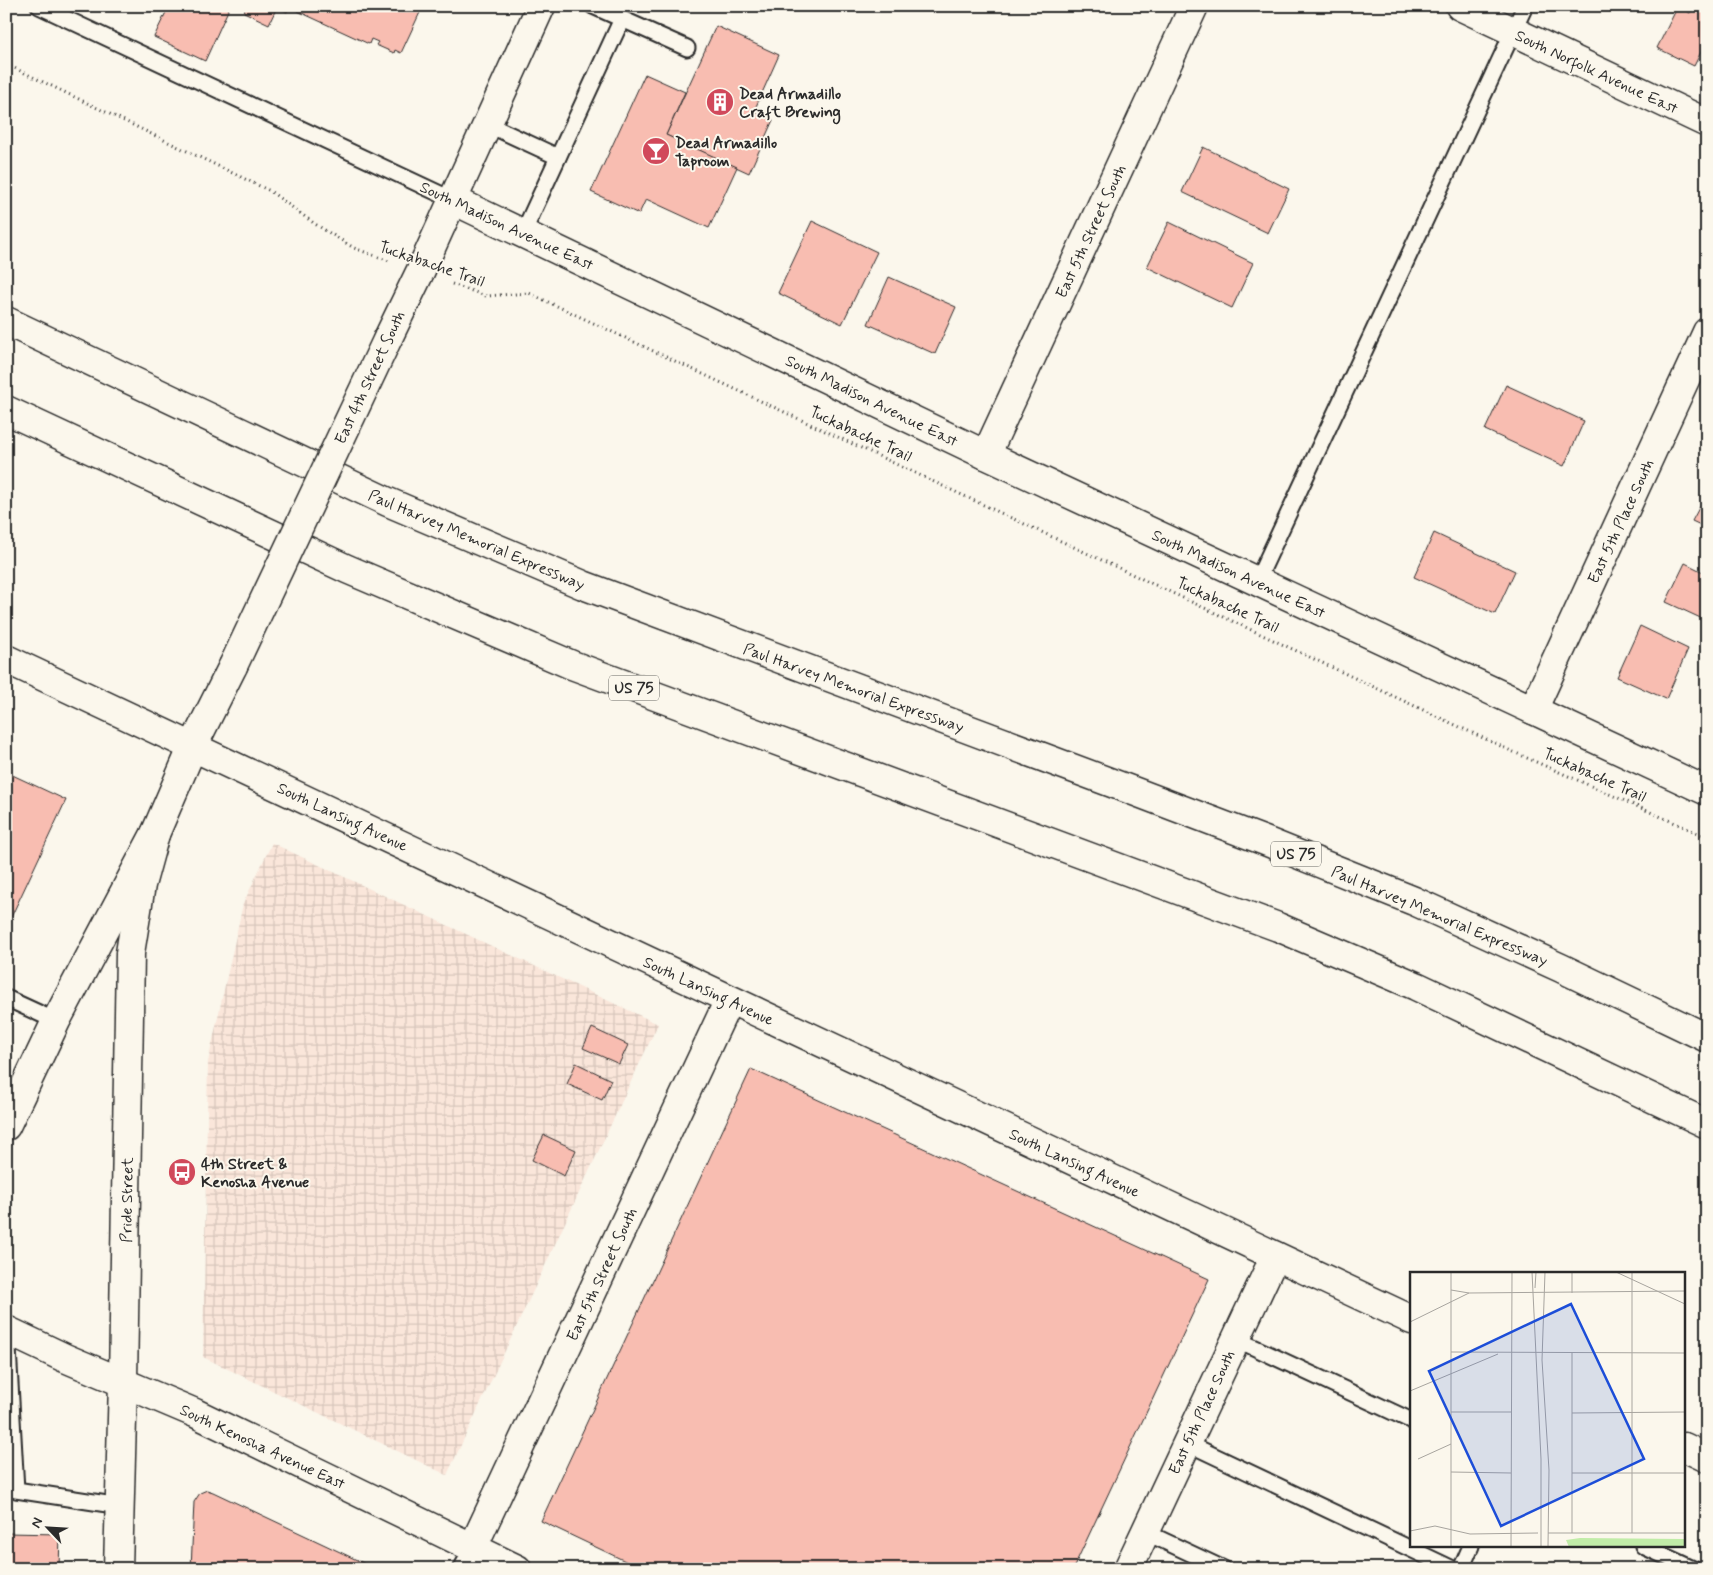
<svg xmlns="http://www.w3.org/2000/svg" width="1713" height="1575" font-family="Mynerve,sans-serif">
<style>
.industrial{fill:url(#industrial-grid)}
.building{fill:#f8bdb1;stroke:#2b2b2b}
.lines{fill:none;stroke-linecap:round;stroke-linejoin:round}
.service-casing{stroke:#2b2b2b;stroke-width:19}
.minor-casing{stroke:#2b2b2b;stroke-width:31}
.tertiary-casing{stroke:#2b2b2b;stroke-width:31}
.motorway-casing{stroke:#2b2b2b;stroke-width:31}
.path{stroke:#2b2b2b;stroke-width:3;stroke-dasharray:1 4;stroke-linecap:butt}
.service{stroke:#fbf7ec;stroke-width:15}
.minor{stroke:#fbf7ec;stroke-width:28}
.tertiary{stroke:#fbf7ec;stroke-width:28}
.motorway{stroke:#fbf7ec;stroke-width:28}
.tertiary-bridge-casing{stroke:#2b2b2b;stroke-width:31;stroke-linecap:butt}
.tertiary-bridge{stroke:#fbf7ec;stroke-width:28}
.labels{text-anchor:middle;stroke-width:4;stroke-linejoin:round;paint-order:stroke}
.shield{fill:#fbf7ec;stroke:#696865;stroke-width:1}
.shield-label{font-size:15px;font-weight:bold;fill:#2b2b2b}
.street-label{font-size:16px;fill:#2b2b2b;stroke:#fbf7ec}
.poi-label{font-size:16px;font-weight:bold;fill:#2b2b2b;stroke:#fbf7ec;text-anchor:start}
.inset-road{fill:none;stroke:#a8a59f;stroke-width:1}
.view{fill:#1d4ed8;fill-opacity:0.15;stroke:#1d4ed8;stroke-width:2.5}
.inset-edge{fill:none;stroke:#2b2b2b;stroke-width:2.5}
</style>
<defs>
<pattern id="industrial-grid" width="8" height="8" patternUnits="userSpaceOnUse" patternTransform="scale(1.25)"><rect width="8" height="8" fill="#fae6da"/><path d="M0 4h8M4 0v8" fill="none" stroke="#d6c5bb"/></pattern>
</defs>
<rect width="100%" height="100%" fill="#fbf7ec"/>
<filter id="ink" filterUnits="userSpaceOnUse"><feTurbulence type="fractalNoise" baseFrequency=".02" numOctaves="2"/><feDisplacementMap in="SourceGraphic" scale="10" xChannelSelector="R" yChannelSelector="G"/><feConvolveMatrix kernelMatrix="1 2 1 2 8 2 1 2 1" color-interpolation-filters="sRGB"/></filter>
<g filter="url(#ink)">
<polygon class="industrial" points="272,843 658,1024 447,1475 203,1357 208,1062 243,904"/>
<g class="building">
<polygon points="169,6 230,6 205,61 154,37"/>
<polygon points="243,6 423,6 401,53 395,50 394,53 376,45 378,42 371,39 369,44 289,7 287,12 277,7 269,24 244,12 246,7"/>
<polygon points="1678,6 1690,13 1693,6 1707,6 1707,53 1702,50 1694,66 1657,48"/>
<polygon points="716,26 779,55 754,111 773,120 749,173 666,135"/>
<polygon points="645,74 685,92 666,135 737,167 709,228 646,199 639,214 591,192"/>
<polygon points="1203,147 1289,189 1268,233 1182,192"/>
<polygon points="812,221 877,252 842,324 778,293"/>
<polygon points="1169,222 1253,263 1232,308 1147,267"/>
<polygon points="889,277 956,307 935,354 868,324"/>
<polygon points="1506,385 1584,421 1564,466 1485,430"/>
<polygon points="1707,493 1707,528 1692,521"/>
<polygon points="1434,533 1515,571 1495,614 1414,577"/>
<polygon points="1685,563 1707,574 1707,621 1666,602"/>
<polygon points="1640,626 1688,649 1666,699 1617,677"/>
<polygon points="6,772 66,800 6,928"/>
<polygon points="592,1028 628,1045 619,1064 583,1048"/>
<polygon points="576,1063 611,1080 602,1100 567,1084"/>
<polygon points="751,1069 1209,1279 1073,1569 642,1569 541,1521"/>
<polygon points="544,1135 576,1150 564,1176 532,1160"/>
<polygon points="207,1490 213,1492 376,1569 191,1569 194,1502 200,1493"/>
<polygon points="6,1533 60,1534 59,1569 6,1569"/>
</g>
<g class="lines">
<defs>
<g id="service">
<polyline points="39,6 453,200"/>
<polyline points="593,6 687,48"/>
<polyline points="487,124 558,157"/>
<polyline points="523,233 622,19"/>
<polyline points="1257,581 1525,6"/>
<polyline points="6,998 56,1021"/>
<polyline points="7,1330 16,1490 120,1506"/>
<polyline points="1236,1339 1412,1421"/>
<polyline points="1187,1443 1453,1569"/>
<polyline points="1145,1532 1224,1569"/>
<polyline points="1643,1546 1693,1569"/>
<polyline points="461,1569 473,1547"/>
<polyline points="1461,1569 1471,1546"/>
</g>
<g id="minor">
<polyline points="1460,6 1707,123"/>
<polyline points="453,200 986,455 1707,791"/>
<polyline points="986,455 1194,6"/>
<polyline points="6,659 1412,1320"/>
<polyline points="1533,710 1707,332"/>
<polyline points="6,1330 65,1358 195,1413 517,1569"/>
<polyline points="1684,1447 1707,1458"/>
<polyline points="473,1547 729,1000"/>
<polyline points="1128,1569 1275,1256"/>
</g>
<g id="tertiary">
<polyline points="388,338 420,272 541,6"/>
<polyline points="6,1126 56,1021 155,834 193,746 233,666"/>
<polyline points="118,1569 123,1381 130,953 141,885 155,834"/>
</g>
<g id="motorway">
<polyline points="6,321 388,502 583,585 1128,789 1265,841 1414,901 1561,968 1707,1038"/>
<polyline points="6,410 347,569 572,665 1278,927 1416,986 1707,1124"/>
</g>
</defs>
<use href="#service" class="service-casing"/>
<use href="#minor" class="minor-casing"/>
<use href="#tertiary" class="tertiary-casing"/>
<use href="#motorway" class="motorway-casing"/>
<g class="path">
<polyline points="6,64 270,191 315,224 354,248 389,261"/>
<polyline points="452,284 486,296 529,293 1509,750 1707,837"/>
</g>
<use href="#service" class="service"/>
<use href="#minor" class="minor"/>
<use href="#tertiary" class="tertiary"/>
<use href="#motorway" class="motorway"/>
<defs>
<polyline id="tertiary-bridge" points="233,666 388,338"/>
</defs>
<use href="#tertiary-bridge" class="tertiary-bridge-casing"/>
<use href="#tertiary-bridge" class="tertiary-bridge"/>
</g>
</g>
<defs>
<symbol id="building-disc" viewBox="-11 -11 22 22"><circle r="9.5" fill="#d1495b" stroke="#fbf7ec"/><path d="M-4-6H4V6H1V3H-1V6H-4ZM-2.5-4.3h1.7v1.8h-1.7ZM.8-4.3h1.7v1.8H.8ZM-2.5-1h1.7V.8h-1.7ZM.8-1h1.7V.8H.8Z" fill="#fff"/></symbol>
<symbol id="bar-disc" viewBox="-11 -11 22 22"><circle r="9.5" fill="#d1495b" stroke="#fbf7ec"/><path d="M-6-5H6L.8 .8V4.5H3.5V6h-7V4.5H-.8V.8Z" fill="#fff"/></symbol>
<symbol id="bus-disc" viewBox="-11 -11 22 22"><circle r="9.5" fill="#d1495b" stroke="#fbf7ec"/><path d="M-5-6H5V4H4V6H2V4H-2V6H-4V4H-5ZM-3.5-4V0h7V-4ZM-3.5 1.2v1.5H-2V1.2ZM2 1.2v1.5H3.5V1.2Z" fill="#fff"/></symbol>
</defs>
<g fill-rule="evenodd">
<use href="#building-disc" x="704" y="86" width="32" height="32"/>
<use href="#bar-disc" x="640" y="135" width="32" height="32"/>
<use href="#bus-disc" x="166" y="1156" width="32" height="32"/>
</g>
<g class="labels">
<g class="shield">
<rect x="609" y="675.5" width="50" height="25" rx="4"/>
<rect x="1271" y="841.5" width="50" height="25" rx="4"/>
</g>
<g class="shield-label">
<text x="634" y="693">US 75</text>
<text x="1296" y="859">US 75</text>
</g>
<g class="street-label">
<text transform="translate(1597 71) rotate(25)" y="6">South Norfolk Avenue East</text>
<text transform="translate(507 225) rotate(25)" y="6">South Madison Avenue East</text>
<text transform="translate(1090 231) rotate(-65)" y="6">East 5th Street South</text>
<text transform="translate(432 263) rotate(19)" y="6">Tuckabache Trail</text>
<text transform="translate(369 377) rotate(-65)" y="6">East 4th Street South</text>
<text transform="translate(872 400) rotate(26)" y="6">South Madison Avenue East</text>
<text transform="translate(861 433) rotate(25)" y="6">Tuckabache Trail</text>
<text transform="translate(1620 521) rotate(-65)" y="6">East 5th Place South</text>
<text transform="translate(477 539) rotate(23)" y="6">Paul Harvey Memorial Expressway</text>
<text transform="translate(1239 573) rotate(25)" y="6">South Madison Avenue East</text>
<text transform="translate(1228 604) rotate(25)" y="6">Tuckabache Trail</text>
<text transform="translate(854 687) rotate(20)" y="6">Paul Harvey Memorial Expressway</text>
<text transform="translate(1595 774) rotate(24)" y="6">Tuckabache Trail</text>
<text transform="translate(343 816) rotate(25)" y="6">South Lansing Avenue</text>
<text transform="translate(1440 915) rotate(23)" y="6">Paul Harvey Memorial Expressway</text>
<text transform="translate(709 990) rotate(25)" y="6">South Lansing Avenue</text>
<text transform="translate(1075 1162) rotate(25)" y="6">South Lansing Avenue</text>
<text transform="translate(126 1200) rotate(-89)" y="6">Pride Street</text>
<text transform="translate(601 1274) rotate(-65)" y="6">East 5th Street South</text>
<text transform="translate(1201 1412) rotate(-65)" y="6">East 5th Place South</text>
<text transform="translate(263 1446) rotate(25)" y="6">South Kenosha Avenue East</text>
</g>
<g class="poi-label">
<text x="739" y="99">Dead Armadillo<tspan x="739" dy="18">Craft Brewing</tspan></text>
<text x="675" y="148">Dead Armadillo<tspan x="675" dy="18">Taproom</tspan></text>
<text x="201" y="1169">4th Street &amp;<tspan x="201" dy="18">Kenosha Avenue</tspan></text>
</g>
</g>
<g transform="translate(1410 1272)">
<rect width="275" height="275" fill="#fbf7ec"/>
<path d="M170,266L275,267V275H159L156,268Z" fill="#c1eca8"/>
<path class="inset-road" d="M41,0V275M122,0L131,187V275M135,0L132,88L139,198L138,275M162,0V21M206,0L275,32M125,16L126,0M41,18L59,21M0,50L59,21L275,19M41,80L275,81M0,119L88,82M41,140H101M162,141L275,140M8,187L41,172M41,200L101,201M162,201H275M0,259L25,254L60,262L128,261M138,261H275M162,261V81M222,261V0M101,275L102,0"/>
<path class="view" d="M161,32L234,187L91,254L19,99Z"/>
<rect width="275" height="275" class="inset-edge"/>
</g>
<rect width="1713" height="1575" fill="none" stroke="#fbf7ec" stroke-width="25"/>
<rect x="12" y="12" width="1688" height="1550" fill="none" stroke="#2b2b2b" stroke-width="2" filter="url(#ink)"/>
<g transform="translate(48 1528) rotate(295)" stroke="#fbf7ec" stroke-width="4" paint-order="stroke">
<path d="M0-4L9 19L0 12L-9 19Z" fill="#2b2b2b"/>
<text y="-8" font-size="14" font-weight="bold" text-anchor="middle" fill="#2b2b2b">N</text>
</g>
</svg>
